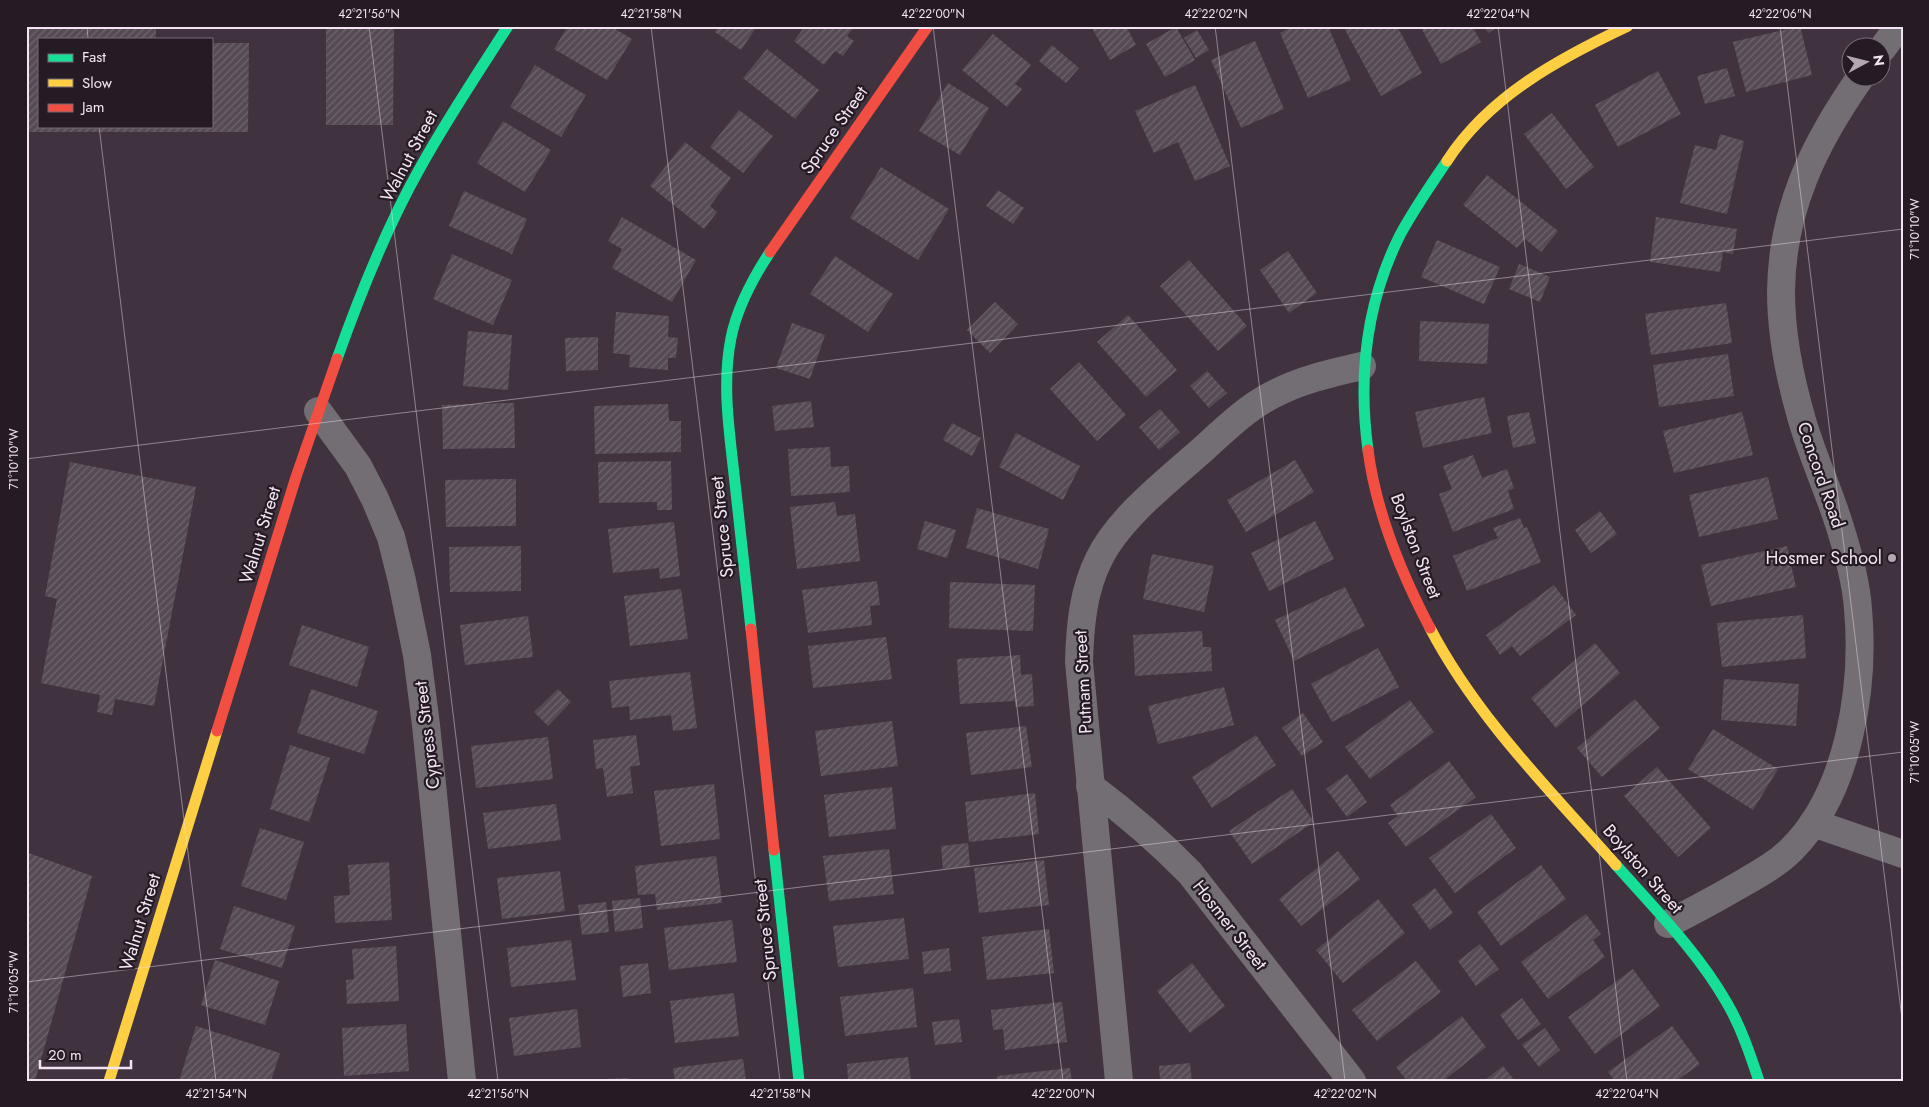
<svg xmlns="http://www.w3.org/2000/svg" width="1929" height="1107" font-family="Jost,sans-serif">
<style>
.building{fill:url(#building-hatch)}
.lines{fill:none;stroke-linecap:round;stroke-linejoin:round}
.street{stroke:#736e73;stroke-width:28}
.fast{stroke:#16e098;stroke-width:11}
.slow{stroke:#ffcf43;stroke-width:11}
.jam{stroke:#f24e42;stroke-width:11}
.ticks{fill:none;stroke:#f2e4f2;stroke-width:1;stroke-opacity:0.45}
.poi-dot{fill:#b4a6b3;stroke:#251b25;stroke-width:2}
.labels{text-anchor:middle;stroke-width:4.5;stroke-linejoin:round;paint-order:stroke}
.street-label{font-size:18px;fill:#f2e4f2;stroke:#251b25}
.poi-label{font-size:18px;fill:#f2e4f2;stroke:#251b25;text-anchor:end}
.neatline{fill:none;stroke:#f2e4f2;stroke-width:2}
.ticks-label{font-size:12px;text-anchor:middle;fill:#f2e4f2}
</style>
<defs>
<pattern id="building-hatch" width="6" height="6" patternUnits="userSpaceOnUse" patternTransform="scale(1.25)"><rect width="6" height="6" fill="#554b55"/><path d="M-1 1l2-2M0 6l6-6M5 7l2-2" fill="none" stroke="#6e656e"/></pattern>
</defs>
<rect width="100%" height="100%" fill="#40333f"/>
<g class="building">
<polygon points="26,26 156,26 156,39 39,39 39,126 211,126 211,43 249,43 248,132 26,132"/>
<polygon points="326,26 394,26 393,125 326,125"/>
<polygon points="568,26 610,26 632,39 607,80 554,49"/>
<polygon points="719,26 757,26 741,50 715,32"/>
<polygon points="805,26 855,26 847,36 854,41 843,56 835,51 824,65 794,41"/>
<polygon points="1095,26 1126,26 1136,45 1110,60 1092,28"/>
<polygon points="1294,26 1328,26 1351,80 1308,98 1280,33"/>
<polygon points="1343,26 1397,26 1422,73 1381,96"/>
<polygon points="1420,26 1472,26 1481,42 1441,64"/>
<polygon points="1484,26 1500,26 1488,33"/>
<polygon points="1800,26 1812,75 1746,92 1733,42"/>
<polygon points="1176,27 1195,60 1165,77 1146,44"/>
<polygon points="1197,30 1209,50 1196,58 1184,38"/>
<polygon points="993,34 1031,65 1015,84 1022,89 1007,107 962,70"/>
<polygon points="1255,41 1284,109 1241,128 1211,60"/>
<polygon points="1052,45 1079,68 1066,83 1039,61"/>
<polygon points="767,49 819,90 795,119 743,78"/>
<polygon points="535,65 586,95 561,137 510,107"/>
<polygon points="1727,68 1735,96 1705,104 1697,76"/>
<polygon points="1658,71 1681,114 1618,147 1595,105"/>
<polygon points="948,83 989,108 960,155 919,131"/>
<polygon points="1195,85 1230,166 1195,181 1178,142 1154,153 1135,111"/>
<polygon points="739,110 773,136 743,173 710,147"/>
<polygon points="1552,113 1594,167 1566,189 1524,134"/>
<polygon points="503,121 551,150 525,192 477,163"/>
<polygon points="1720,134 1744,141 1727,214 1680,203 1695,145 1716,150"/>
<polygon points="685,142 731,178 710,206 717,212 704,229 650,186"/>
<polygon points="881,167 949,209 918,260 850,218"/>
<polygon points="1487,175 1558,231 1541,252 1525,239 1517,248 1463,205"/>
<polygon points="998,190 1024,208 1013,224 986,206"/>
<polygon points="464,191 527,219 512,254 449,226"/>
<polygon points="622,217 696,260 672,302 612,268 622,249 608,241"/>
<polygon points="1656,217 1737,229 1733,254 1723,252 1720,272 1650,262"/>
<polygon points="1437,240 1500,267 1484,304 1421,277"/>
<polygon points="1288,251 1317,293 1289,313 1260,270"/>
<polygon points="452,254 512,280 493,325 433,299"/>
<polygon points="835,256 893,294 868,332 810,294"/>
<polygon points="1189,260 1247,326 1218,351 1160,286"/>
<polygon points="1519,264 1550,277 1540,302 1509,289"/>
<polygon points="995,302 1018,324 990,353 967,330"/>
<polygon points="1726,303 1732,343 1651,355 1645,314"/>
<polygon points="616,312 669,316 668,337 678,338 676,358 668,358 668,370 629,367 630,355 613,353"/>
<polygon points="1128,315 1177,370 1146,397 1097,342"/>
<polygon points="1420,321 1489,324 1487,364 1419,361"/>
<polygon points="792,323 825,335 810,379 776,368"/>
<polygon points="468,331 512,335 508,390 463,386"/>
<polygon points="598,337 598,370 566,371 565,338"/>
<polygon points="1728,354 1734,396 1659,407 1653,365"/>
<polygon points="1079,362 1126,415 1097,441 1050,389"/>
<polygon points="1207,371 1227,393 1209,408 1190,386"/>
<polygon points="1484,397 1492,433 1423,448 1415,412"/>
<polygon points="811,401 814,427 775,431 772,406"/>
<polygon points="514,403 515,448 443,449 442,405"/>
<polygon points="668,404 669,421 681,421 681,452 595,454 594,406"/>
<polygon points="1160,409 1180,432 1159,450 1139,427"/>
<polygon points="1529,412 1536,443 1513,448 1507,416"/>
<polygon points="1742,412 1753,455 1674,473 1663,431"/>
<polygon points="952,423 981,438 972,456 943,440"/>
<polygon points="1016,433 1080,466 1063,500 999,467"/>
<polygon points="830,447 831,467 849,466 850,492 791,496 788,449"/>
<polygon points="1473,455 1482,478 1507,469 1514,488 1508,491 1514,509 1453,532 1439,494 1452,489 1443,466"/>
<polygon points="1295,460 1314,492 1246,532 1227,500"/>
<polygon points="671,461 672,510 657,510 657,502 599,503 598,462"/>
<polygon points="70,462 196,487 154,706 115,699 112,715 97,712 100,695 41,683 57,599 45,596"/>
<polygon points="1768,477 1778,519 1699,537 1689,495"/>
<polygon points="516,479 516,526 446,527 445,480"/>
<polygon points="835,502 837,516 855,514 860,561 797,569 790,507"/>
<polygon points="977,508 1049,529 1038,569 966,548"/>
<polygon points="1600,511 1617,534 1591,553 1575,530"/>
<polygon points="1520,518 1524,528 1527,527 1541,562 1467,591 1453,556 1498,538 1493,528"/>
<polygon points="925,521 956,530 947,558 917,549"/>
<polygon points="1315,521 1334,559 1269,591 1251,553"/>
<polygon points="674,522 680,576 660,579 659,568 613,573 608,529"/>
<polygon points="521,546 521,591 450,592 449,547"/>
<polygon points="1787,546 1796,587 1711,606 1701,565"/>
<polygon points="1152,554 1214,566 1204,612 1143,599"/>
<polygon points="877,581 880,605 870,606 872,625 808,633 802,590"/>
<polygon points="950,582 1035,585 1033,631 949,628"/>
<polygon points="1554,585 1576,615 1520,656 1512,646 1500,655 1486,635"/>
<polygon points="1345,587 1365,626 1294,661 1275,620"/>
<polygon points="681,589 688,639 630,646 624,596"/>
<polygon points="1803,615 1806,658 1722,667 1717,623"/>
<polygon points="528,616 533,657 465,665 460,625"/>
<polygon points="302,625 369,647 357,687 289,665"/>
<polygon points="1202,631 1203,647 1211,647 1212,671 1135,676 1133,635"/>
<polygon points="886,637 892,679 813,688 808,646"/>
<polygon points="1595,643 1620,673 1556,728 1531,698"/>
<polygon points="1378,648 1399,687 1332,722 1311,684"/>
<polygon points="1020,655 1021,675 1032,674 1034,706 1015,707 1015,701 960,704 957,659"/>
<polygon points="690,672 697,728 673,731 671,715 630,720 629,706 612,708 609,681"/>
<polygon points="1724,679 1799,684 1796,726 1721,720"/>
<polygon points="1224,687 1234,725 1158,744 1148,706"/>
<polygon points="311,689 378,711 364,754 297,733"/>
<polygon points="558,689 571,702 548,726 534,712"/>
<polygon points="1635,699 1660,728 1602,777 1577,748"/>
<polygon points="1410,700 1434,732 1370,779 1345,747"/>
<polygon points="1303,713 1323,742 1302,756 1282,728"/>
<polygon points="892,721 898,766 821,776 815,731"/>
<polygon points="1026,726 1032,767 971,775 966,733"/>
<polygon points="1713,729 1778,769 1753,810 1688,769"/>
<polygon points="636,735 640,765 630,767 633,793 607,797 603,768 596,769 593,740"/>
<polygon points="1256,735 1276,765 1212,808 1192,777"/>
<polygon points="548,737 553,779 476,788 471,746"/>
<polygon points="290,745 330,758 309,822 270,809"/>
<polygon points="1449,761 1476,797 1406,847 1388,823 1398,816 1390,805"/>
<polygon points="1657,767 1711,828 1678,857 1624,796"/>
<polygon points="1347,774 1367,802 1347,817 1326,789"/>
<polygon points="714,784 720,839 661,846 654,791"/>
<polygon points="892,787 896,829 829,837 824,795"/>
<polygon points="1292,789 1314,822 1252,864 1229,831"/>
<polygon points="1035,793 1039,834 969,842 965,802"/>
<polygon points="556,804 561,840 488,849 483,813"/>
<polygon points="1491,814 1516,848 1455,893 1429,858"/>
<polygon points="260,828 304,842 286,900 241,886"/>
<polygon points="968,843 970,866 943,869 941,846"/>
<polygon points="889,849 894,894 829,901 823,856"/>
<polygon points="1338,851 1360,879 1301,926 1279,899"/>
<polygon points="26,852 92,876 35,1081 26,1081"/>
<polygon points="716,856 722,903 657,910 655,894 638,895 635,866"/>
<polygon points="1044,860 1049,905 979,913 974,868"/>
<polygon points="389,862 392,920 335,923 334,896 350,895 348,865"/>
<polygon points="1541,865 1566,899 1501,946 1477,912"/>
<polygon points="560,871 565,911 502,919 497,878"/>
<polygon points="1435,888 1453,913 1430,930 1412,905"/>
<polygon points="640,898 643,928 615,932 612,901"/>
<polygon points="1378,899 1405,933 1343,983 1316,950"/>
<polygon points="606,902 609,932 582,935 578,905"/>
<polygon points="234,906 295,926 282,968 220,949"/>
<polygon points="1586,914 1601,934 1593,940 1605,957 1548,999 1521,962"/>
<polygon points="904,918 909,959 838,967 833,926"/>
<polygon points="732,920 737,962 669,970 664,928"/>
<polygon points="1049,929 1054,973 987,980 982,937"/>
<polygon points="571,940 576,980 511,987 507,948"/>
<polygon points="1480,944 1499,969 1476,986 1458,961"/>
<polygon points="396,946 399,1001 347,1004 346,980 354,979 352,949"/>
<polygon points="949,948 951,971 924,974 922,952"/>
<polygon points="215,960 279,981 265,1025 201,1005"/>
<polygon points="1416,961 1441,992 1377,1041 1352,1010"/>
<polygon points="648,963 651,993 623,997 620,966"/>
<polygon points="1192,963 1225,1006 1190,1033 1157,991"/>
<polygon points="1633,969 1660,1006 1595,1054 1568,1017"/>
<polygon points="913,988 917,1027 845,1036 840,997"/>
<polygon points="734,993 739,1036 675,1043 670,1001"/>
<polygon points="1522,998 1541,1024 1518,1040 1500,1015"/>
<polygon points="1062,1002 1067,1042 1005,1050 1003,1029 993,1030 991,1010"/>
<polygon points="577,1009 581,1047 514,1056 509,1018"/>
<polygon points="1462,1016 1486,1047 1443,1081 1407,1081 1396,1067"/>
<polygon points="959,1019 962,1042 935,1045 932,1022"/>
<polygon points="406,1024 409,1071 344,1076 342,1028"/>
<polygon points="196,1026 280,1053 271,1081 179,1081"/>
<polygon points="1672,1026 1700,1064 1676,1081 1615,1081 1608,1072"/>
<polygon points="1545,1028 1560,1050 1539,1067 1522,1045"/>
<polygon points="908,1057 911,1081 848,1081 847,1064"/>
<polygon points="743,1059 746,1081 675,1081 673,1068"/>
<polygon points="1190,1063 1192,1081 1160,1081 1159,1066"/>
<polygon points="1503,1066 1515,1081 1484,1081"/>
<polygon points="1070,1068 1072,1081 997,1081 997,1076"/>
<polygon points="629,1078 629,1081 604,1081 604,1079"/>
</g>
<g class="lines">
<g class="street">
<polyline points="1882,49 1899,26"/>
<polyline points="318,411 358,466 375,499 391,537 402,581 417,655 426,725 462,1081"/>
<path d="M1090,786C1126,813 1159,841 1190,873L1352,1081"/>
<polyline points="1813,823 1903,854"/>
<path d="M1668,924C1691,912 1714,900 1736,887C1755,876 1776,865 1792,849C1849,792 1865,687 1858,609C1856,580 1848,552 1839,524C1828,489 1812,455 1802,420C1790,379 1781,334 1781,291C1782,209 1814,144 1860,78"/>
<path d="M1119,1081L1079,662C1080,626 1083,591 1099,559C1118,519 1168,480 1201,451C1223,431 1245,409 1272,395C1300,380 1331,373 1362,366"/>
</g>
<g class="fast">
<path d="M337,359C360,294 386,228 420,168C447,119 478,73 508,26"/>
<path d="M1368,450C1358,376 1366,303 1400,235C1414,209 1430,186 1447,161"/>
<path d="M751,629C745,577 740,526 734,474C729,429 722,383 731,338C737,308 753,278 770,252"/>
<polyline points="774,850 799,1081"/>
<path d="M1616,865C1655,909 1698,952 1727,1003C1741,1027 1750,1054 1759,1081"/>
</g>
<g class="slow">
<path d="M1447,161C1489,96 1560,58 1628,26"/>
<path d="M1430,628C1477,718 1550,790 1616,865"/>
<polyline points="109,1081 217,731"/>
</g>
<g class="jam">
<polyline points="770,252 928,26"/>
<path d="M1368,450C1376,512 1401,573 1430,628"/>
<polyline points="751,629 774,850"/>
<polyline points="217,731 296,477 337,359"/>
</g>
</g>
<path class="ticks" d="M87,26L88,39M369,26L498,1081M651,26L780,1081M933,26L1063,1081M1215,26L1345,1081M1498,26L1627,1081M1780,26L1903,1027M99,126L216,1081M26,459L1903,229M26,982L1903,752"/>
<circle class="poi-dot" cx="1892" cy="558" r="5"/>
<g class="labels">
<g class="street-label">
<text transform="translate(834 130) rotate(-55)" y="6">Spruce Street</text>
<text transform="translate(409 156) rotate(-62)" y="6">Walnut Street</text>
<text transform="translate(1821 475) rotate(71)" y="6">Concord Road</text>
<text transform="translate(722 527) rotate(-96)" y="6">Spruce Street</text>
<text transform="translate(260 535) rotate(-73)" y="6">Walnut Street</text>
<text transform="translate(1416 546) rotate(69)" y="6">Boylston Street</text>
<text transform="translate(1083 682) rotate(-93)" y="6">Putnam Street</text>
<text transform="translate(427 735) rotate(-97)" y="6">Cypress Street</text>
<text transform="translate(1643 869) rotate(49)" y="6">Boylston Street</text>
<text transform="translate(140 922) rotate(-73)" y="6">Walnut Street</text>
<text transform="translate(1230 925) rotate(52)" y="6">Hosmer Street</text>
<text transform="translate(765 930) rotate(-96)" y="6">Spruce Street</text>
</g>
<g class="poi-label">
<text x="1882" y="564">Hosmer School</text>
</g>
</g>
<rect width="1929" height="1107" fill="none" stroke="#251b25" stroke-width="55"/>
<rect x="38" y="38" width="175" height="90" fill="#251b25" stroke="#776b77"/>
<rect x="48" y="54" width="25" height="8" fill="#16e098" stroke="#776b77"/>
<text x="82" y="62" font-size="15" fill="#f2e4f2">Fast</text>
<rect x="48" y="79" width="25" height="8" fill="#ffcf43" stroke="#776b77"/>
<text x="82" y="88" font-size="15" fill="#f2e4f2">Slow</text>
<rect x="48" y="104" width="25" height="8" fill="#f24e42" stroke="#776b77"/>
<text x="82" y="112" font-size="15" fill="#f2e4f2">Jam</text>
<g transform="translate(1866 62) rotate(83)"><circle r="24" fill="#251b25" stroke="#776b77"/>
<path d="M0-4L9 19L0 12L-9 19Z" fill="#b4a6b3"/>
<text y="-8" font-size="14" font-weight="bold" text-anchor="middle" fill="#f2e4f2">N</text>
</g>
<path d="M40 1060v8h91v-8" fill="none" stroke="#f2e4f2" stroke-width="2.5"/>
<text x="48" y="1060" font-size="15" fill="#f2e4f2" stroke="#251b25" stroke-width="4" paint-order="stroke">20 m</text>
<rect x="28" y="28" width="1874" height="1052" class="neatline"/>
<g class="ticks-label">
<text x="369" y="18">42°21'56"N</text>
<text x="651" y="18">42°21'58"N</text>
<text x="933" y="18">42°22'00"N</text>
<text x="1216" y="18">42°22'02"N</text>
<text x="1498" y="18">42°22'04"N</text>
<text x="1780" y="18">42°22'06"N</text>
<text transform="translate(1915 229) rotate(-90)" y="4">71°10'10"W</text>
<text transform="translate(14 459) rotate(-90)" y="4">71°10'10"W</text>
<text transform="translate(1915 752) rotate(-90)" y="4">71°10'05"W</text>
<text transform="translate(14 982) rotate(-90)" y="4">71°10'05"W</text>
<text x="216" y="1098">42°21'54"N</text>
<text x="498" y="1098">42°21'56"N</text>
<text x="780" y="1098">42°21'58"N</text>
<text x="1063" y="1098">42°22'00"N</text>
<text x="1345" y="1098">42°22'02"N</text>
<text x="1627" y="1098">42°22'04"N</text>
</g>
</svg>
